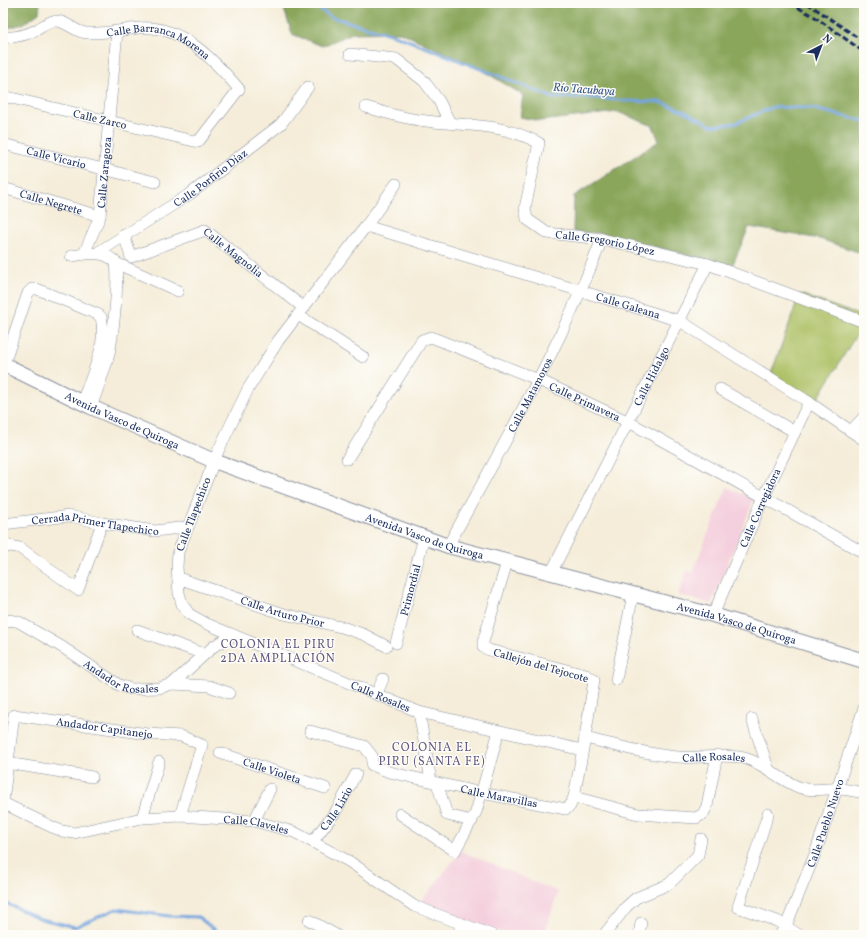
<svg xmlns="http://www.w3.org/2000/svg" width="867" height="938" font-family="Vollkorn,serif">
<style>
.built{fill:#f4cfdd}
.green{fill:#acc064;stroke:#647861}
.forest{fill:#89a65a;stroke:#526a5c}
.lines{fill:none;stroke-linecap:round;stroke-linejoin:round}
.stream{stroke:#75a5df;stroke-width:3}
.minor-casing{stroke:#888e9c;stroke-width:12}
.major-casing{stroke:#888e9c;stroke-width:16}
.minor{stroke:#fff;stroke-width:11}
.major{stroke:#fff;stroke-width:14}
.rail{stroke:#1b2f5e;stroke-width:3;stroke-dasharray:6 3;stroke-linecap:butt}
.labels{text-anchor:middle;stroke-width:3;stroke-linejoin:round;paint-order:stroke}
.street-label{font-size:11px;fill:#1b2f5e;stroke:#fdfcf7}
.water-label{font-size:12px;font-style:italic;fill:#3a588b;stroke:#fdfcf7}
.neighbourhood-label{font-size:12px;letter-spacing:1px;fill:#605881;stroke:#fdfcf7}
</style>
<rect width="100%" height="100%" fill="#fdfcf7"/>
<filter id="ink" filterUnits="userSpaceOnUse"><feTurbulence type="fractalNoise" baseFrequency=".025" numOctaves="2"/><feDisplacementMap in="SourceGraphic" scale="8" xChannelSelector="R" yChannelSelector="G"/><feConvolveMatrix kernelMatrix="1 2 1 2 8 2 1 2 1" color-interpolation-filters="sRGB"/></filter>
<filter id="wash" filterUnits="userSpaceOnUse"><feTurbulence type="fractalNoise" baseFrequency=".012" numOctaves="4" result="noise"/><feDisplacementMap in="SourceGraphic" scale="16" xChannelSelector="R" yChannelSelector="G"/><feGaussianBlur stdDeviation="0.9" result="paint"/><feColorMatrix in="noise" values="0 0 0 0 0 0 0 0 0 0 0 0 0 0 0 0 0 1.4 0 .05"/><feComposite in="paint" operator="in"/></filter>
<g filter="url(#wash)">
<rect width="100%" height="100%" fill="#f5edd9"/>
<g class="built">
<polygon points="727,487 754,499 711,604 678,595 687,571 692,573"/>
<polygon points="461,851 558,892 544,935 509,935 419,904"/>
</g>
<polygon class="green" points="800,294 864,317 864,322 816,402 771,374"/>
<g class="forest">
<polygon points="3,3 40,3 39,13 23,24 4,29"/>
<polygon points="278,3 864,3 864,254 820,239 749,227 732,266 599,233 573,232 574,196 659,141 653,126 618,112 540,121 520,117 523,95 482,70 400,32 353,33 322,46 292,34 283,6"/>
</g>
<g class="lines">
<g class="stream">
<polyline points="310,3 331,17 397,36 554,98 584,97 626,101 660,102 684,111 712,126 736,123 773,107 810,108 864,121"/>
<polyline points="3,902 41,919 75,927 116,909 169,916 198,917 221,935"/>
</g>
</g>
</g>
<g filter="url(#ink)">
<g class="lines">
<defs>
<g id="minor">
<path id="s1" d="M3,37C16,38 27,35 38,29C43,26 48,22 54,21C67,20 75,33 87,33C105,34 121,30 139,28C181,24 214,60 239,89L198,142L3,96"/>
<polyline points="350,54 396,59 424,81 439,101 450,123"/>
<path id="s2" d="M366,107C383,112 401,118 419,120C462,127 499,121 539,143L525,208L527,219L547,233L602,239L708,264L859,320"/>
<path id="s3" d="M3,144L155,182"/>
<path id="s4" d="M396,184L366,226L278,341L248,389L219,449L178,552L177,567L179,593L182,604L189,614L207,624L419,712L582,750"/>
<path id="s5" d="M3,188L100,216"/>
<path id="s6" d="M366,226L680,321L804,399L864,440"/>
<path id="s7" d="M124,235L131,257L205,230L304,308"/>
<path id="s8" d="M97,253L190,194L281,124L308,87"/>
<path id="s9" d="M84,254L100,216L117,32"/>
<path d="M71,256C86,254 105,249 116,263C119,283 113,338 108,358C103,374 97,391 91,407"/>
<polyline points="116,263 178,291"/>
<polyline points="298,315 363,357"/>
<path d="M4,364L28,293L32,289H37L97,314L101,317C108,344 91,377 82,402"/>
<polyline points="720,389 795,432"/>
<polyline points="851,431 864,417"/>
<path id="s10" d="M347,459L422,340L431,337L539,380L629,422L864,553"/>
<path id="s11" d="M3,524L69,516L102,523L155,531L187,527"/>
<path id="s12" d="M448,546C503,445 561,346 602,239"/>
<polyline points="3,548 11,546 20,548 78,590 102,523"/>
<path id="s13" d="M551,573L708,264"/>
<path id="s14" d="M178,578L284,614L345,628L365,635L386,646"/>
<path id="s15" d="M713,615L764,497L809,402"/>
<path id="s16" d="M3,624L10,620L19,622L62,647L119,685L131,689L159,688L172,684L214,646L234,635"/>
<polyline points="137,630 204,654"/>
<path id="s17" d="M396,643L424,537"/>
<polyline points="616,680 633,594"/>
<polyline points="172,684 209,686 229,693"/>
<polyline points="377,693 383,679"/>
<polyline points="419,712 431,781"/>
<polyline points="752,719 768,768"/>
<path id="s18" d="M310,731L364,746L372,756V765L389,772L482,793L566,809L570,806L574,797L585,738L594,680L586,675L489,650L483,647V642L507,562"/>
<path id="s19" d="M585,738C616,745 647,755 678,757C698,759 718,754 739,757C763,761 778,780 801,788C814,792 824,788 837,789C846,789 855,791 864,793"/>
<path id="s20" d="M220,753L325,788"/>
<polyline points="7,763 92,777"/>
<polyline points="437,783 447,815 472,821"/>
<polyline points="574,797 638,814 696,818 703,814 707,806 717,755"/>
<path id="s21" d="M3,801L14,715L148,734L181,736L202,745L180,816"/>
<path id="s22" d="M3,803L52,827L62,831L74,833L142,818L180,816L254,821L294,832L350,862L414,906L492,935"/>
<polyline points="400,814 455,851 476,812 499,731"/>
<polyline points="768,814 738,907 777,921 799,935"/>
<polyline points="142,818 159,762"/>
<polyline points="254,821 270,789"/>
<path id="s23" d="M313,841L336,811L356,774"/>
<polyline points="309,920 336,935"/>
<polyline points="457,935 463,924"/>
<polyline points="604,935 626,907 636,898 669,884 698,855 701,839"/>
<polyline points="639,935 641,923"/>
<path id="s24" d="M780,935L786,926L815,854L864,708"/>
</g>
<g id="major">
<path id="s25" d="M3,364L91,407L214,461L448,546L713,615L864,661"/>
</g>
</defs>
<use href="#minor" class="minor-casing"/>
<use href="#major" class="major-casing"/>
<use href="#minor" class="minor"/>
<use href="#major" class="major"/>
<g class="rail">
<polyline points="790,3 815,17 864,52"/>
<polyline points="807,3 864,42"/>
</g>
</g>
</g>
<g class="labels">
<g class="street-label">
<text dy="4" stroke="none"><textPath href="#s1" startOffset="165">Calle Barranca Morena</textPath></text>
<text transform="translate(100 119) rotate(13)" y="4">Calle Zarco</text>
<text dy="4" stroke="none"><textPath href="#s3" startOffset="55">Calle Vicario</textPath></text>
<text dy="4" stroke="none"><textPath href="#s9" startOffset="85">Calle Zaragoza</textPath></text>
<text dy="4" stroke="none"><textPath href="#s8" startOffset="136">Calle Porfirio Díaz</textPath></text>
<text dy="4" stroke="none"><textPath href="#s5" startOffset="50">Calle Negrete</textPath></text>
<text dy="4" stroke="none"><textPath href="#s2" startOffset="339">Calle Gregorio López</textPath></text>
<text dy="4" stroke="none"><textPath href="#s7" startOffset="138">Calle Magnolia</textPath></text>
<text dy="4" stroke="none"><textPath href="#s6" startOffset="274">Calle Galeana</textPath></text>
<text dy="4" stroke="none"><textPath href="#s13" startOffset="221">Calle Hidalgo</textPath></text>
<text dy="4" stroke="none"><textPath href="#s12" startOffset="172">Calle Matamoros</textPath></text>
<text dy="4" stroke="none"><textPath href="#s10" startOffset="317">Calle Primavera</textPath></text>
<text dy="4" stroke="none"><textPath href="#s25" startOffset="132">Avenida Vasco de Quiroga</textPath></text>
<text dy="4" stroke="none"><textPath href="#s15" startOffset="117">Calle Corregidora</textPath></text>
<text transform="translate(193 514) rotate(-69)" y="4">Calle Tlapechico</text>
<text dy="4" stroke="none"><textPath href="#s11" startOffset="93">Cerrada Primer Tlapechico</textPath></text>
<text dy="4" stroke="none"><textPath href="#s25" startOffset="456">Avenida Vasco de Quiroga</textPath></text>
<text dy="4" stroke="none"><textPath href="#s17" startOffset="55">Primordial</textPath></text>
<text dy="4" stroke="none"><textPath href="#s14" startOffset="110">Calle Arturo Prior</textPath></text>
<text dy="4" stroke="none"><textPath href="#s25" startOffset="780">Avenida Vasco de Quiroga</textPath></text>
<text transform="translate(541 665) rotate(16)" y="4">Callejón del Tejocote</text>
<text dy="4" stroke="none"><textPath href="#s16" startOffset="135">Andador Rosales</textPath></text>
<text dy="4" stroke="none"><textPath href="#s4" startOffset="704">Calle Rosales</textPath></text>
<text dy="4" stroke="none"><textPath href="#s21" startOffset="178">Andador Capitanejo</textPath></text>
<text dy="4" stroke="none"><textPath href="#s19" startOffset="131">Calle Rosales</textPath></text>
<text dy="4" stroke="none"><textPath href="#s20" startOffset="55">Calle Violeta</textPath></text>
<text dy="4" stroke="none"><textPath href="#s18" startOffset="209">Calle Maravillas</textPath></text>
<text dy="4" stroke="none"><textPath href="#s23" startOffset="40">Calle Lirio</textPath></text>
<text dy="4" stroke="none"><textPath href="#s24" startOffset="121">Calle Pueblo Nuevo</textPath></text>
<text dy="4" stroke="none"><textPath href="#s22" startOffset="262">Calle Claveles</textPath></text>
</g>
<g class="water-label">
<text transform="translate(584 89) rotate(4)" y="4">Río Tacubaya</text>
</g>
<g class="neighbourhood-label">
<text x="278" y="648">COLONIA EL PIRU<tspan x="278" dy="14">2DA AMPLIACIÓN</tspan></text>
<text x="432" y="751">COLONIA EL<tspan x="432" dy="14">PIRU (SANTA FE)</tspan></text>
</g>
</g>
<rect width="867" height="938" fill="none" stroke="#fdfcf7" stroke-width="16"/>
<g transform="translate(821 46) rotate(42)" stroke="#fdfcf7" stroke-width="3" paint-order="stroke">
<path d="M0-3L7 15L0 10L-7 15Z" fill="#1b2f5e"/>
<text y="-6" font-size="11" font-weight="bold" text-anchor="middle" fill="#1b2f5e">N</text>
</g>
</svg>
